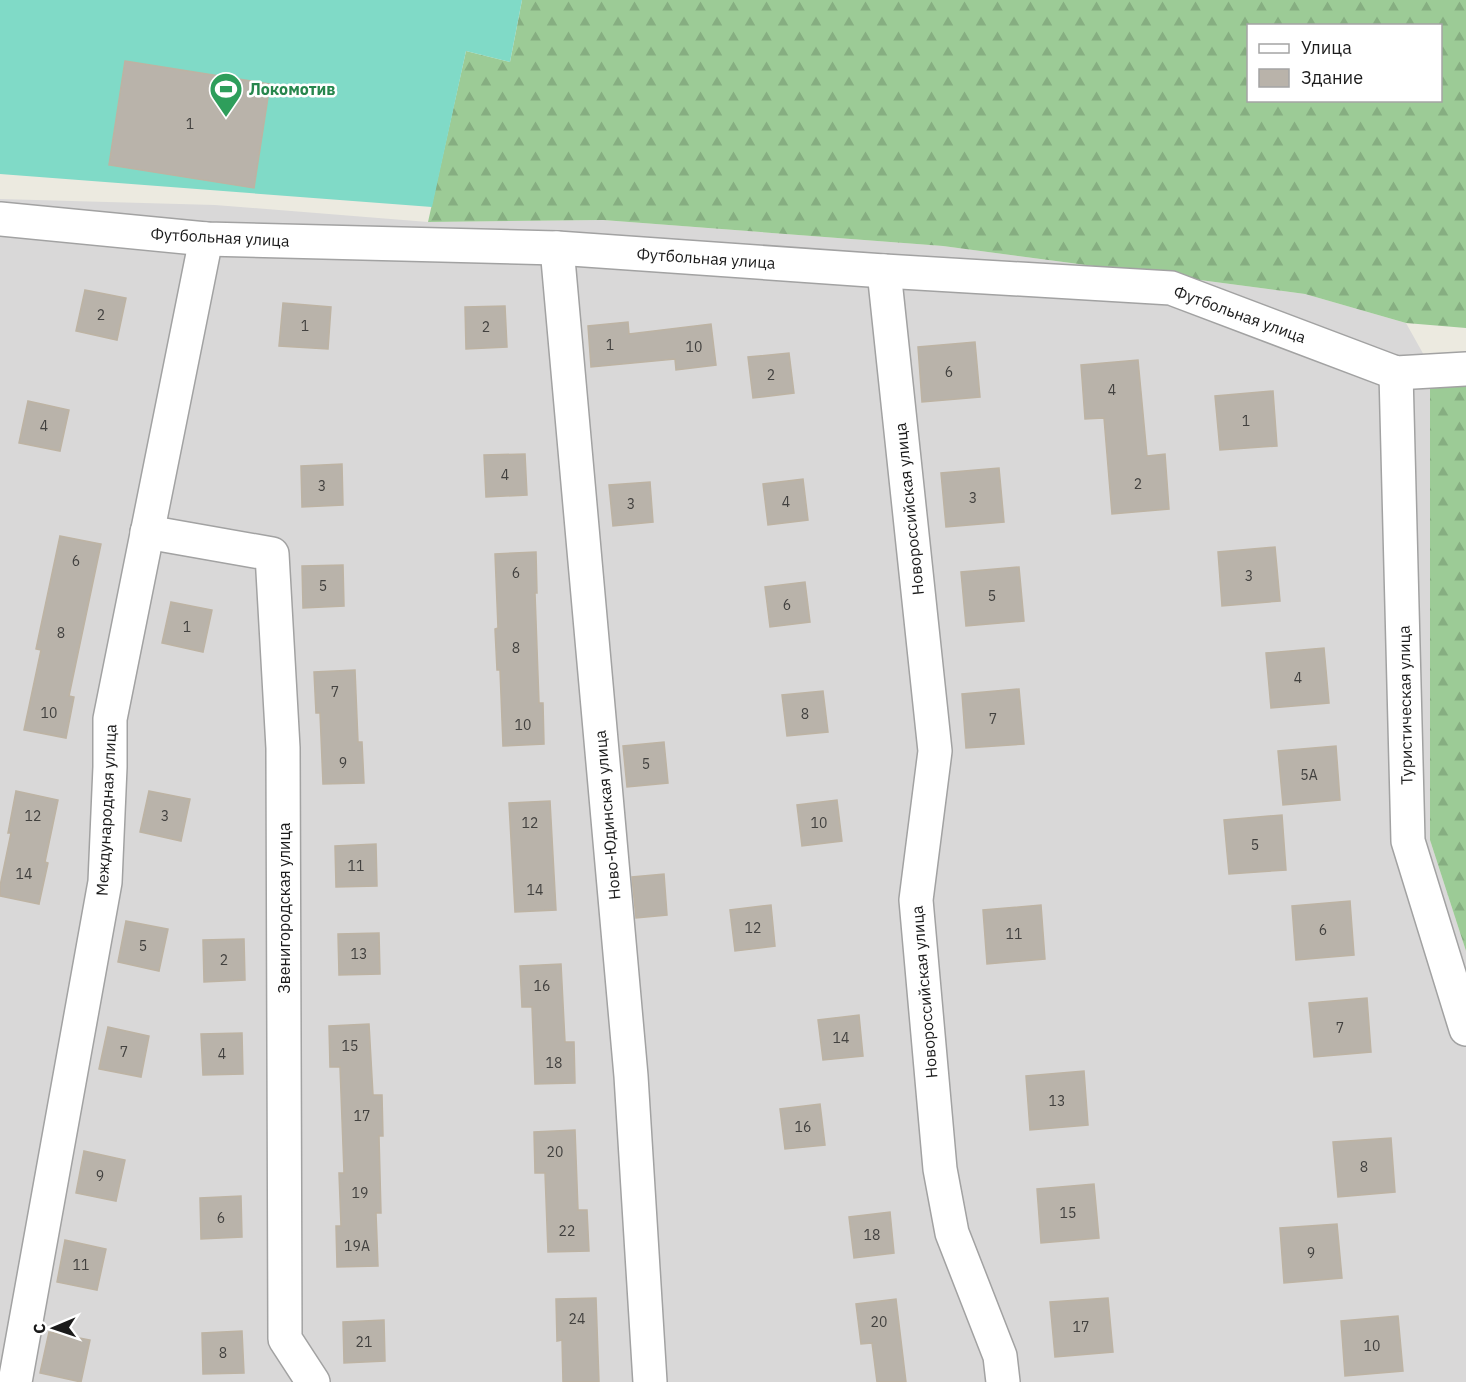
<svg xmlns="http://www.w3.org/2000/svg" width="1466" height="1382" font-family="'IBM Plex Sans',sans-serif">
<style>
.residential{fill:#d9d8d8}
.forest{fill:url(#forest-firs);fill-rule:evenodd}
.pitch{fill:#80dac7}
.building{fill:#b9b3aa;stroke:#bdb3a3;stroke-width:1.5}
.lines{fill:none;stroke-linecap:round;stroke-linejoin:round}
.street-casing{stroke:#a2a2a2;stroke-width:36}
.street{stroke:#fff;stroke-width:33}
.labels{text-anchor:middle;stroke-width:5;stroke-linejoin:round;paint-order:stroke}
.number-label{font-size:14px;fill:#42413f}
.leisure-label{font-size:16px;font-weight:bold;fill:#27864d;stroke:#fff;text-anchor:start}
.street-label{font-size:16px;fill:#1b1b1b;stroke:#fff}
</style>
<defs>
<pattern id="forest-firs" width="22" height="20" patternUnits="userSpaceOnUse" patternTransform="scale(1.5)"><rect width="22" height="20" fill="#9ccb96"/><path d="M5 1l3.5 6h-7zM16 11l3.5 6h-7z" fill="#86ae81"/></pattern>
</defs>
<rect width="100%" height="100%" fill="#eceae0"/>
<polygon class="residential" points="0,199 215,205 428,222 603,220 943,246 1305,294 1406,323 1430,366 1430,840 1466,951 1466,1382 0,1382"/>
<g class="forest">
<path d="M522,0H1466V328L1406,323L1305,294L943,246L603,220L428,222L466,51L510,62ZM1248,26H1440V100H1248Z"/>
<polygon points="1430,366 1466,368 1466,951 1430,840"/>
</g>
<polygon class="pitch" points="0,0 522,0 510,62 466,51 432,207 0,174"/>
<g class="building">
<polygon points="125,61 270,84 254,188 109,165"/>
<polygon points="85,290 126,298 117,340 76,331"/>
<polygon points="283,303 331,307 328,349 279,346"/>
<polygon points="505,306 507,347 466,349 465,307"/>
<polygon points="628,322 629,334 711,324 716,365 676,370 675,359 591,367 588,326"/>
<polygon points="975,342 980,397 922,402 918,347"/>
<polygon points="789,353 794,393 753,398 748,357"/>
<polygon points="1138,360 1147,456 1165,454 1169,509 1112,514 1104,418 1085,419 1081,365"/>
<polygon points="1273,391 1277,446 1220,450 1215,396"/>
<polygon points="28,401 69,410 60,451 19,443"/>
<polygon points="525,454 527,495 486,497 484,455"/>
<polygon points="342,464 343,505 302,507 301,466"/>
<polygon points="999,468 1004,522 946,527 941,473"/>
<polygon points="803,479 808,520 768,525 763,484"/>
<polygon points="650,482 653,522 613,526 609,485"/>
<polygon points="60,536 101,544 69,696 74,697 66,738 24,730 41,650 36,649"/>
<polygon points="1275,547 1280,601 1222,606 1218,552"/>
<polygon points="536,552 537,593 535,593 539,703 543,703 544,744 503,746 500,670 497,670 495,629 498,628 495,554"/>
<polygon points="343,565 344,606 303,608 302,566"/>
<polygon points="1019,567 1024,621 966,626 961,572"/>
<polygon points="805,582 810,622 770,627 765,587"/>
<polygon points="171,602 212,610 203,652 162,643"/>
<polygon points="1324,648 1329,703 1271,708 1266,653"/>
<polygon points="355,670 358,742 362,742 364,783 323,784 320,713 316,713 314,672"/>
<polygon points="1019,689 1024,744 966,748 962,694"/>
<polygon points="823,691 828,732 787,736 782,695"/>
<polygon points="664,742 668,783 627,787 623,746"/>
<polygon points="1336,746 1340,800 1283,805 1278,751"/>
<polygon points="16,791 58,800 45,862 48,863 39,904 0,896 0,886 11,833 8,833"/>
<polygon points="149,791 190,799 181,841 140,832"/>
<polygon points="837,800 842,841 802,846 797,805"/>
<polygon points="550,801 556,910 515,912 509,803"/>
<polygon points="1282,815 1286,870 1229,874 1224,820"/>
<polygon points="376,844 377,886 336,887 335,846"/>
<polygon points="664,874 667,915 636,918 632,877"/>
<polygon points="1350,901 1354,955 1296,960 1292,906"/>
<polygon points="771,905 775,946 735,951 730,910"/>
<polygon points="1041,905 1045,959 987,964 983,910"/>
<polygon points="126,921 168,929 159,971 118,962"/>
<polygon points="379,933 380,974 339,975 338,934"/>
<polygon points="244,939 245,980 204,982 203,940"/>
<polygon points="561,964 565,1042 574,1042 575,1083 535,1084 532,1007 522,1007 520,966"/>
<polygon points="1367,998 1371,1052 1314,1057 1309,1003"/>
<polygon points="859,1015 863,1056 823,1060 818,1020"/>
<polygon points="369,1024 373,1095 382,1095 383,1136 379,1136 381,1213 376,1213 378,1266 337,1267 336,1226 341,1226 339,1173 344,1173 340,1067 330,1067 329,1026"/>
<polygon points="108,1027 149,1036 141,1077 99,1069"/>
<polygon points="242,1033 243,1074 203,1075 201,1034"/>
<polygon points="1084,1071 1088,1125 1030,1130 1026,1076"/>
<polygon points="820,1104 825,1145 785,1149 780,1109"/>
<polygon points="575,1130 578,1210 587,1210 589,1251 548,1252 545,1173 535,1173 534,1132"/>
<polygon points="1391,1138 1395,1192 1338,1197 1333,1142"/>
<polygon points="84,1151 125,1160 116,1201 76,1193"/>
<polygon points="1094,1184 1099,1238 1041,1243 1037,1189"/>
<polygon points="241,1196 242,1237 201,1239 200,1198"/>
<polygon points="890,1212 894,1253 854,1258 849,1217"/>
<polygon points="1337,1224 1342,1278 1284,1283 1280,1228"/>
<polygon points="65,1240 106,1249 97,1290 57,1282"/>
<polygon points="596,1298 599,1382 563,1382 562,1340 557,1341 556,1299"/>
<polygon points="1108,1298 1113,1352 1055,1357 1050,1302"/>
<polygon points="896,1299 906,1382 877,1382 872,1343 861,1344 856,1304"/>
<polygon points="1398,1316 1403,1371 1345,1376 1341,1321"/>
<polygon points="384,1320 385,1361 344,1363 343,1322"/>
<polygon points="242,1331 244,1373 203,1374 202,1333"/>
<polygon points="49,1332 90,1340 81,1382 40,1373"/>
</g>
<g class="lines">
<defs>
<g id="street">
<polyline points="0,219 206,239 557,248 884,271 1171,288 1396,373 1466,369"/>
<polyline points="557,248 631,1076 650,1382"/>
<polyline points="884,271 935,751 916,900 940,1169 952,1233 1000,1356 1003,1382"/>
<polyline points="1396,373 1408,841 1466,1029"/>
<polyline points="147,532 272,554 283,748 285,1339 313,1382"/>
<polyline points="15,1382 105,882 110,767 110,719 206,239"/>
</g>
</defs>
<use href="#street" class="street-casing"/>
<use href="#street" class="street"/>
</g>
<defs>
<symbol id="stadium-pin" viewBox="-11 -11 22 30"><path d="M0 17L-7.5 6A9.5 9.5 0 1 1 7.5 6Z" fill="#2e9e5b" stroke="#fff"/><path d="M0-5a6.5 5 0 1 0 0 10a6.5 5 0 1 0 0-10ZM-3.5-1.8h7v3.6h-7Z" fill="#fff"/></symbol>
</defs>
<g fill-rule="evenodd">
<use href="#stadium-pin" x="207" y="70" width="38" height="52"/>
</g>
<g class="labels">
<g class="number-label">
<text x="190" y="129">1</text>
<text x="101" y="320">2</text>
<text x="305" y="331">1</text>
<text x="486" y="332">2</text>
<text x="610" y="350">1</text>
<text x="694" y="352">10</text>
<text x="949" y="377">6</text>
<text x="771" y="380">2</text>
<text x="1112" y="395">4</text>
<text x="1246" y="426">1</text>
<text x="44" y="431">4</text>
<text x="505" y="480">4</text>
<text x="1138" y="489">2</text>
<text x="322" y="491">3</text>
<text x="973" y="503">3</text>
<text x="786" y="507">4</text>
<text x="631" y="509">3</text>
<text x="76" y="566">6</text>
<text x="516" y="578">6</text>
<text x="1249" y="581">3</text>
<text x="323" y="591">5</text>
<text x="992" y="601">5</text>
<text x="787" y="610">6</text>
<text x="187" y="632">1</text>
<text x="61" y="638">8</text>
<text x="516" y="653">8</text>
<text x="1298" y="683">4</text>
<text x="335" y="697">7</text>
<text x="49" y="718">10</text>
<text x="805" y="719">8</text>
<text x="993" y="724">7</text>
<text x="523" y="730">10</text>
<text x="343" y="768">9</text>
<text x="646" y="769">5</text>
<text x="1309" y="780">5А</text>
<text x="33" y="821">12</text>
<text x="165" y="821">3</text>
<text x="530" y="828">12</text>
<text x="819" y="828">10</text>
<text x="1255" y="850">5</text>
<text x="356" y="871">11</text>
<text x="24" y="879">14</text>
<text x="535" y="895">14</text>
<text x="753" y="933">12</text>
<text x="1323" y="935">6</text>
<text x="1014" y="939">11</text>
<text x="143" y="951">5</text>
<text x="359" y="959">13</text>
<text x="224" y="965">2</text>
<text x="542" y="991">16</text>
<text x="1340" y="1033">7</text>
<text x="841" y="1043">14</text>
<text x="350" y="1051">15</text>
<text x="124" y="1057">7</text>
<text x="222" y="1059">4</text>
<text x="554" y="1068">18</text>
<text x="1057" y="1106">13</text>
<text x="362" y="1121">17</text>
<text x="803" y="1132">16</text>
<text x="555" y="1157">20</text>
<text x="1364" y="1172">8</text>
<text x="100" y="1181">9</text>
<text x="360" y="1198">19</text>
<text x="1068" y="1218">15</text>
<text x="221" y="1223">6</text>
<text x="567" y="1236">22</text>
<text x="872" y="1240">18</text>
<text x="357" y="1251">19А</text>
<text x="1311" y="1258">9</text>
<text x="81" y="1270">11</text>
<text x="577" y="1324">24</text>
<text x="879" y="1327">20</text>
<text x="1081" y="1332">17</text>
<text x="364" y="1347">21</text>
<text x="1372" y="1351">10</text>
<text x="223" y="1358">8</text>
</g>
<g class="leisure-label">
<text x="249" y="95">Локомотив</text>
</g>
<g class="street-label">
<text transform="translate(220 237) rotate(3)" y="6">Футбольная улица</text>
<text transform="translate(706 258) rotate(4)" y="6">Футбольная улица</text>
<text transform="translate(1240 314) rotate(20)" y="6">Футбольная улица</text>
<text transform="translate(909 509) rotate(-96)" y="6">Новороссийская улица</text>
<text transform="translate(1405 705) rotate(-91)" y="6">Туристическая улица</text>
<text transform="translate(106 810) rotate(-87)" y="6">Международная улица</text>
<text transform="translate(607 815) rotate(-95)" y="6">Ново-Юдинская улица</text>
<text transform="translate(284 908) rotate(-90)" y="6">Звенигородская улица</text>
<text transform="translate(924 992) rotate(-95)" y="6">Новороссийская улица</text>
</g>
</g>
<rect x="1247" y="24" width="195" height="78" fill="#ffffff" stroke="#a4a4a4" stroke-width="1.5"/>
<rect x="1259" y="44" width="30" height="9" fill="#ffffff" stroke="#a4a4a4" stroke-width="1.5"/>
<text x="1301" y="54" font-size="18" fill="#1b1b1b">Улица</text>
<rect x="1259" y="69" width="30" height="18" fill="#b9b3aa" stroke="#a4a4a4" stroke-width="1.5"/>
<text x="1301" y="84" font-size="18" fill="#1b1b1b">Здание</text>
<g transform="translate(54 1328) rotate(268)" stroke="#ffffff" stroke-width="4.5" paint-order="stroke">
<path d="M0-4.5L10 22L0 15L-10 22Z" fill="#1b1b1b"/>
<text y="-9" font-size="16" font-weight="bold" text-anchor="middle" fill="#1b1b1b">С</text>
</g>
</svg>
